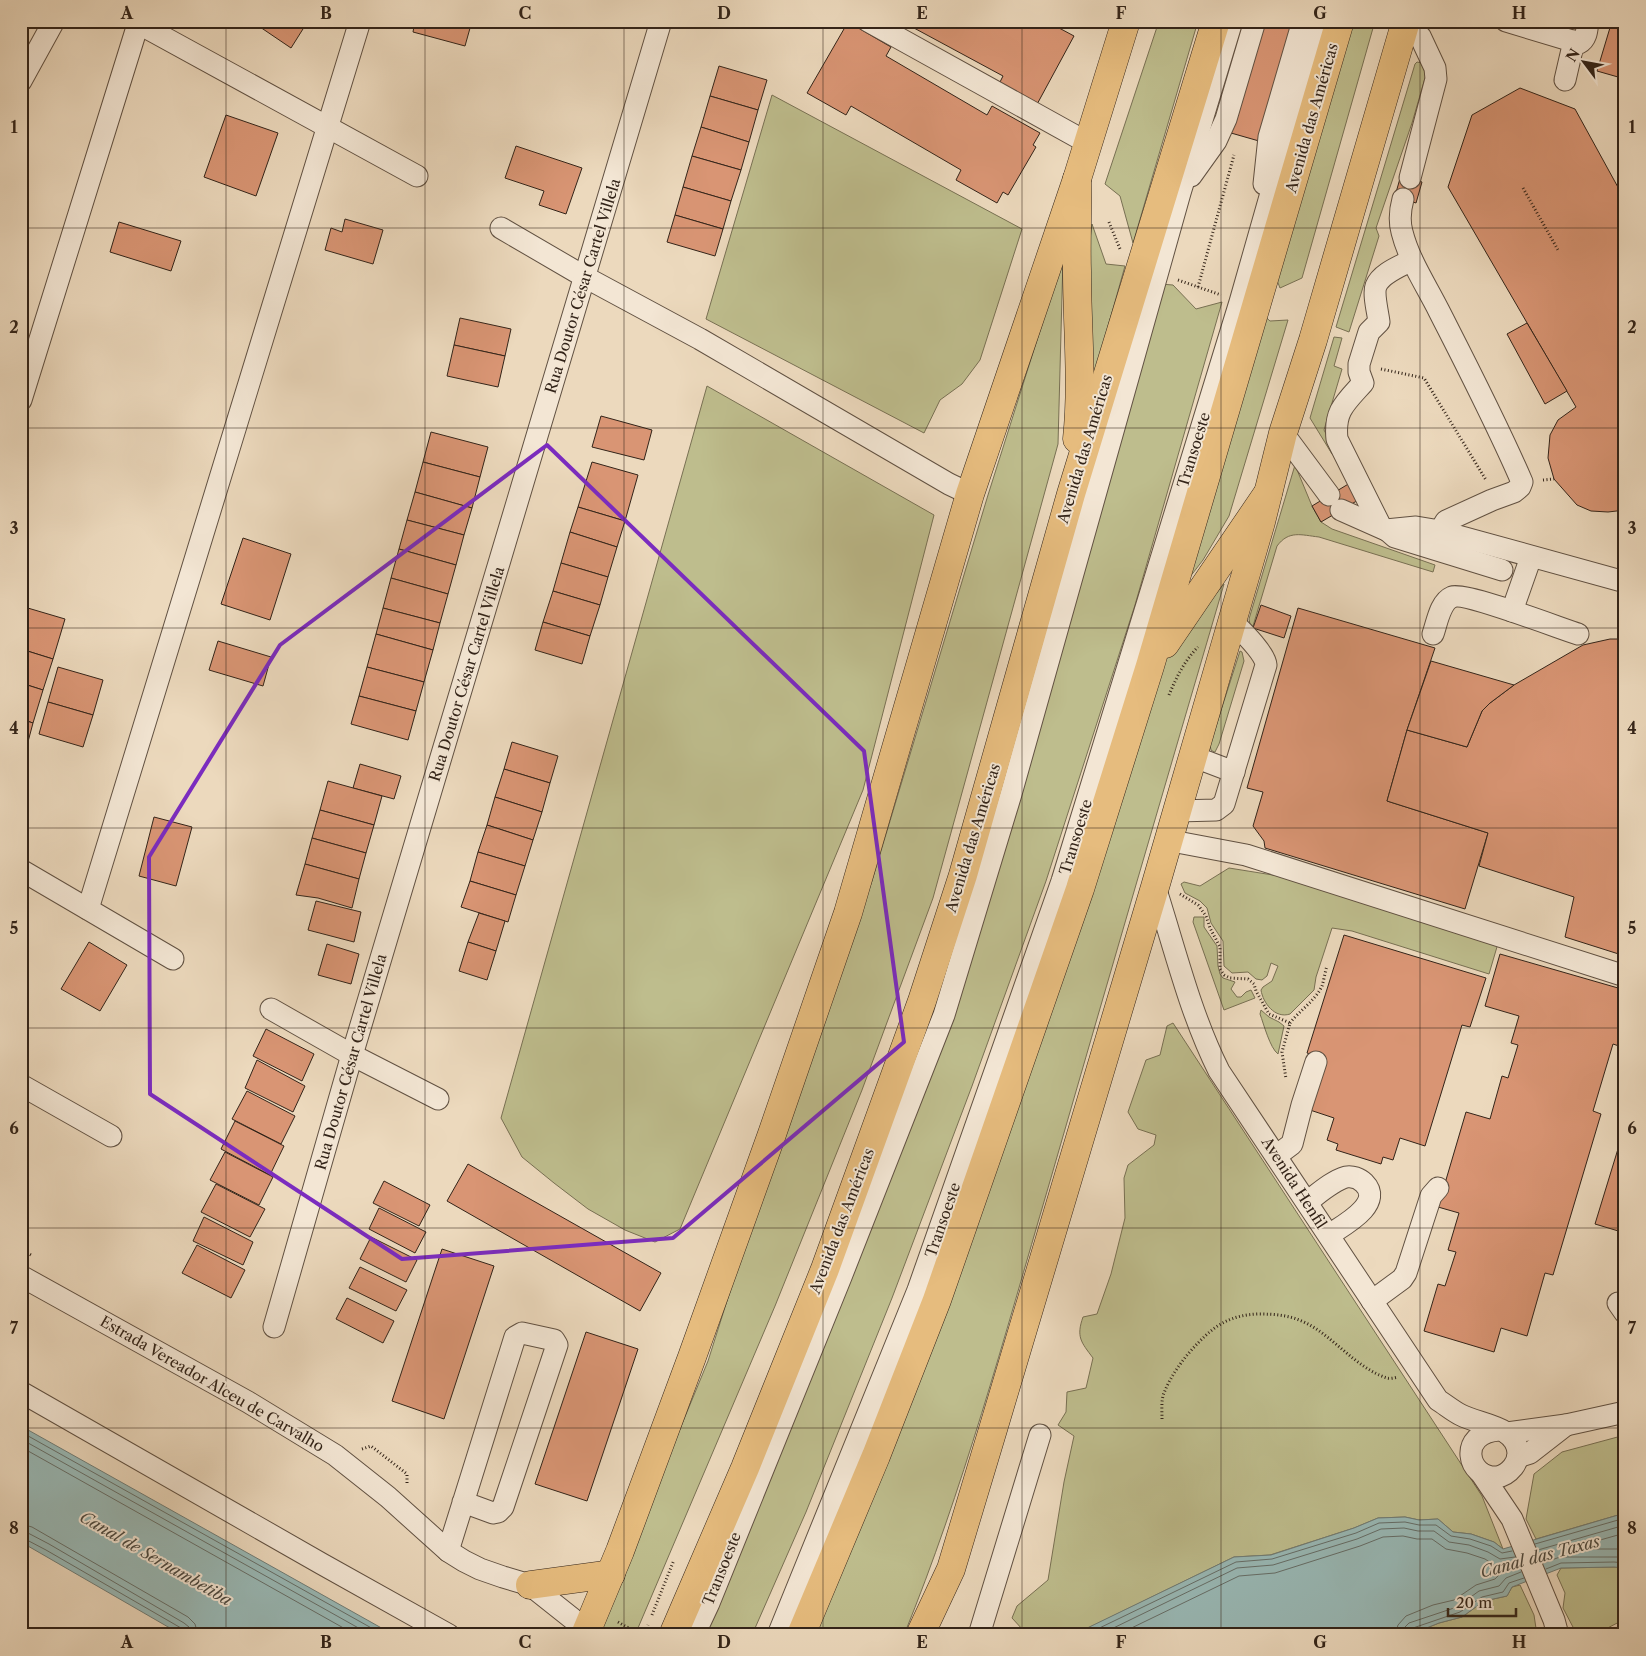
<svg xmlns="http://www.w3.org/2000/svg" width="1646" height="1656" font-family="'Libre Caslon Text',serif">
<style>
.green{fill:#bebd8d;stroke:#787053}
.water{fill:#99b9b6;stroke:#707d77}
.lines{fill:none;stroke-linecap:round;stroke-linejoin:round}
.shore{stroke:#666e68;stroke-width:1}
.building{fill:#d99574;stroke:#332419}
.minor-casing{stroke:#615142;stroke-width:23}
.major-casing{stroke:#332419;stroke-width:29}
.highway-casing{stroke:#332419;stroke-width:29}
.path{stroke:#332419;stroke-width:3;stroke-dasharray:1 2.5;stroke-linecap:butt}
.minor{stroke:#f3e6d4;stroke-width:21}
.major{stroke:#e6bc7e;stroke-width:28}
.highway{stroke:#e6bc7e;stroke-width:28}
.marked{fill:none;stroke:#7b2cbf;stroke-width:4;stroke-linejoin:round}
.grid{fill:none;stroke:#332419;stroke-width:1;stroke-opacity:0.55}
.labels{text-anchor:middle;stroke-width:4;stroke-linejoin:round;paint-order:stroke}
.street-label{font-size:15px;fill:#332419;stroke:#f3e6d4}
.water-label{font-size:16px;font-style:italic;fill:#4c4940;stroke:#f3e6d4}
.neatline{fill:none;stroke:#332419;stroke-width:2}
.grid-label{font-size:16px;text-anchor:middle;font-weight:bold;fill:#332419}
</style>
<rect width="100%" height="100%" fill="#ecd9bd"/>
<filter id="stains"><feTurbulence type="fractalNoise" baseFrequency=".004" numOctaves="4"/><feColorMatrix values="0 0 0 0 .2 0 0 0 0 .09 0 0 0 0 .02 0 0 0 .5 -.17"/></filter>
<radialGradient id="worn" r=".72"><stop offset=".6" stop-color="#630" stop-opacity="0"/><stop offset="1" stop-color="#630" stop-opacity=".3"/></radialGradient>
<g class="green">
<polygon points="1159,21 1198,21 1133,243 1120,196 1105,184"/>
<polygon points="1346,21 1375,21 1302,278 1280,288 1273,270"/>
<polygon points="1417,62 1427,64 1428,68 1412,123 1376,228 1379,236 1349,332 1336,327 1415,64"/>
<polygon points="772,95 1022,229 980,360 962,384 940,400 924,433 706,319"/>
<polygon points="1092,224 1106,264 1125,266 1087,401 1087,263"/>
<polygon points="1063,258 1058,444 933,898 862,1090 775,1306 635,1635 604,1635 593,1631 633,1543 708,1361 745,1244 792,1107 872,881 988,495"/>
<polygon points="1160,284 1173,285 1196,309 1222,302 1135,605 1046,881 972,1086 892,1298 806,1512 752,1635 700,1635 948,1021"/>
<polygon points="1260,312 1270,321 1288,320 1229,516 1203,560 1176,595"/>
<polygon points="1334,337 1342,338 1334,366 1342,369 1324,430 1334,449 1334,452 1332,454 1310,418"/>
<polygon points="707,386 934,515 863,790 680,1229 655,1242 625,1230 588,1209 554,1183 522,1157 501,1118"/>
<path d="M1295,465L1312,506L1321,522L1332,529L1435,565L1433,572L1319,537C1301,535 1289,530 1277,546L1253,626L1250,624L1249,619Z"/>
<path d="M1224,584C1165,785 1106,987 1048,1188C1004,1338 963,1490 904,1635H809L1169,650Z"/>
<polygon points="1240,651 1242,652 1244,661 1219,744 1215,752 1214,752 1211,750 1210,745"/>
<path d="M1229,868L1310,881L1499,940L1489,974L1352,931L1332,928L1316,977L1314,990L1290,1014C1275,1019 1263,1003 1261,990L1263,987L1272,981L1278,966L1271,963L1267,976L1262,980L1256,979L1248,972L1232,973L1224,966L1223,941L1211,923L1207,908L1200,901L1185,893L1181,884L1184,882L1200,886Z"/>
<polygon points="1194,917 1204,917 1204,927 1217,946 1218,966 1220,974 1223,978 1235,982 1231,989 1237,997 1241,997 1246,992 1251,990 1255,998 1224,1010 1193,922"/>
<path d="M1261,1010L1269,1017L1279,1022L1284,1026L1278,1054C1270,1048 1264,1025 1260,1014Z"/>
<path d="M1173,1023L1482,1496L1503,1549L1494,1542L1471,1534L1453,1532L1438,1519L1419,1520L1405,1517L1378,1518L1354,1528L1270,1555L1234,1557L1082,1631L1078,1635H1043L1042,1631L1023,1630L1012,1618L1017,1606L1048,1580L1064,1482L1074,1436L1058,1425L1066,1412L1067,1392L1086,1388L1093,1358C1081,1342 1076,1337 1083,1317L1097,1314L1111,1274L1125,1218L1124,1178L1128,1165L1154,1145L1156,1135L1138,1129L1128,1112L1146,1060L1160,1055L1167,1026Z"/>
<polygon points="1625,1435 1625,1513 1536,1539 1526,1519 1534,1474 1562,1452"/>
<polygon points="1615,1567 1625,1568 1625,1619 1594,1635 1585,1635 1574,1629 1563,1608 1565,1593 1557,1575 1561,1568"/>
<polygon points="1520,1585 1534,1615 1537,1635 1409,1635 1439,1623 1462,1617 1484,1601 1507,1596 1512,1587"/>
</g>
<g class="water">
<polygon points="21,1426 394,1635 182,1635 21,1542"/>
<polygon points="1625,1513 1625,1568 1614,1567 1561,1568 1512,1587 1507,1596 1484,1601 1462,1617 1439,1623 1409,1635 1078,1635 1081,1631 1234,1557 1271,1555 1354,1528 1378,1518 1405,1517 1419,1520 1438,1519 1453,1532 1471,1534 1494,1542 1503,1549"/>
</g>
<g class="lines">
<g class="shore">
<polyline points="21,1432 384,1635"/>
<polyline points="21,1439 371,1635"/>
<polyline points="21,1447 356,1635"/>
<polyline points="21,1524 32,1527 188,1617 195,1624 198,1635"/>
<polyline points="21,1532 28,1533 49,1544 184,1623 189,1627 190,1635"/>
<polyline points="1625,1533 1586,1544 1585,1546 1587,1549 1625,1549"/>
<polyline points="21,1538 25,1539 46,1550 181,1628 183,1631 184,1635"/>
<polyline points="1535,1544 1625,1518"/>
<polyline points="1538,1550 1625,1525"/>
<polyline points="1543,1563 1560,1557 1625,1557"/>
<polyline points="1546,1569 1561,1563 1614,1562 1625,1563"/>
<polyline points="1085,1635 1236,1562 1272,1559 1356,1533 1379,1523 1405,1522 1419,1525 1436,1525 1451,1536 1470,1539 1491,1546 1502,1553 1512,1551"/>
<polyline points="1099,1635 1237,1568 1273,1565 1357,1539 1381,1529 1404,1528 1418,1531 1434,1531 1449,1542 1469,1545 1488,1552 1500,1559 1515,1557"/>
<polyline points="1117,1635 1239,1576 1275,1573 1360,1546 1383,1537 1403,1536 1417,1539 1432,1539 1446,1549 1467,1553 1485,1559 1494,1565 1503,1568 1503,1571 1495,1579 1476,1585 1454,1600 1433,1605 1406,1616 1398,1625 1395,1635"/>
<polyline points="1403,1635 1404,1628 1409,1623 1457,1607 1479,1591 1499,1586 1506,1578 1521,1572"/>
<polyline points="1409,1635 1410,1631 1413,1628 1460,1612 1482,1597 1503,1592 1509,1583 1524,1578"/>
</g>
</g>
<g class="building">
<polygon points="264,21 308,21 291,48 260,27"/>
<polygon points="415,21 472,21 465,46 413,32"/>
<polygon points="901,21 1029,21 1032,23 1033,21 1046,21 1074,36 1035,108 997,88 1003,76"/>
<polygon points="1257,21 1294,21 1259,141 1224,131"/>
<polygon points="1529,21 1571,21 1567,33"/>
<polygon points="1612,21 1625,21 1625,79 1597,71"/>
<polygon points="848,22 891,47 886,56 987,115 992,106 1040,133 1033,145 1036,147 1008,195 1003,192 997,203 956,180 961,170 851,106 846,115 807,93"/>
<polygon points="719,66 767,80 758,110 710,96"/>
<polygon points="1520,88 1575,109 1625,200 1625,510 1608,512 1591,511 1577,505 1554,479 1548,458 1550,435 1558,420 1576,407 1448,187 1472,115"/>
<polygon points="710,96 758,110 749,142 701,127"/>
<polygon points="226,115 278,133 256,196 204,177"/>
<polygon points="701,127 749,142 741,170 692,156"/>
<polygon points="516,146 582,168 566,214 539,205 544,191 505,178"/>
<polygon points="692,156 741,170 731,201 683,187"/>
<polygon points="1401,175 1422,182 1416,203 1395,196"/>
<polygon points="683,187 731,201 723,229 675,215"/>
<polygon points="675,215 723,229 715,256 667,242"/>
<polygon points="345,219 383,230 373,264 325,250 331,228 342,232"/>
<polygon points="119,222 181,241 171,271 110,252"/>
<polygon points="460,318 511,329 505,356 454,345"/>
<polygon points="1527,323 1567,391 1545,404 1507,334"/>
<polygon points="454,345 505,356 498,387 447,376"/>
<polygon points="601,416 652,430 644,460 592,447"/>
<polygon points="431,432 488,447 480,477 423,462"/>
<polygon points="423,462 480,477 472,508 415,492"/>
<polygon points="592,462 638,475 625,521 578,507"/>
<polygon points="1350,483 1360,499 1321,522 1312,506"/>
<polygon points="415,492 472,508 464,535 407,520"/>
<polygon points="578,507 625,521 617,547 570,532"/>
<polygon points="407,520 464,535 456,565 399,549"/>
<polygon points="570,532 617,547 608,577 561,563"/>
<polygon points="243,538 291,554 270,620 221,604"/>
<polygon points="399,549 456,565 448,594 391,578"/>
<polygon points="561,563 608,577 600,605 553,591"/>
<polygon points="391,578 448,594 440,623 383,608"/>
<polygon points="553,591 600,605 590,636 543,622"/>
<polygon points="1261,605 1291,616 1284,638 1253,628"/>
<polygon points="21,606 65,619 53,659 21,649"/>
<polygon points="383,608 440,623 433,650 376,634"/>
<polygon points="1298,608 1435,648 1407,730 1387,801 1488,833 1465,909 1265,848 1264,841 1253,826 1263,792 1247,788"/>
<polygon points="543,622 590,636 582,664 535,650"/>
<polygon points="376,634 433,650 424,682 367,667"/>
<polygon points="1610,639 1625,639 1625,956 1565,937 1574,897 1479,866 1488,833 1387,801 1407,730 1467,747 1482,711 1490,703 1514,685 1583,645"/>
<polygon points="218,641 271,657 263,686 209,670"/>
<polygon points="21,649 53,659 43,690 21,683"/>
<polygon points="1431,661 1514,685 1490,703 1482,711 1467,747 1407,730"/>
<polygon points="58,667 103,680 93,715 48,702"/>
<polygon points="367,667 424,682 416,711 359,696"/>
<polygon points="21,683 43,690 33,723 21,719"/>
<polygon points="359,696 416,711 408,740 351,724"/>
<polygon points="48,702 93,715 83,747 39,734"/>
<polygon points="21,719 33,723 25,753 21,752"/>
<polygon points="512,742 558,756 550,783 504,769"/>
<polygon points="360,764 401,776 394,799 353,788"/>
<polygon points="504,769 550,783 542,812 495,797"/>
<polygon points="328,781 382,796 374,825 320,810"/>
<polygon points="495,797 542,812 533,840 487,825"/>
<polygon points="320,810 374,825 366,853 312,838"/>
<polygon points="154,817 192,827 176,886 139,876"/>
<polygon points="487,825 533,840 525,866 478,852"/>
<polygon points="312,838 366,853 359,879 305,864"/>
<polygon points="478,852 525,866 516,895 470,881"/>
<polygon points="305,864 359,879 352,908 318,898 296,895"/>
<polygon points="470,881 516,895 508,922 461,907"/>
<polygon points="316,901 361,912 354,942 308,930"/>
<polygon points="479,913 505,921 496,951 468,942"/>
<polygon points="1344,935 1486,978 1470,1027 1462,1025 1425,1146 1400,1138 1393,1160 1383,1157 1381,1164 1336,1150 1338,1144 1327,1140 1334,1118 1310,1110 1326,1059 1307,1053"/>
<polygon points="89,942 127,965 100,1011 61,989"/>
<polygon points="468,942 496,951 487,980 459,971"/>
<polygon points="327,944 359,954 351,984 318,975"/>
<polygon points="1500,954 1625,990 1625,1048 1613,1044 1593,1111 1601,1114 1553,1275 1545,1273 1527,1336 1501,1328 1494,1352 1424,1331 1438,1284 1445,1286 1456,1252 1448,1250 1459,1213 1438,1207 1466,1112 1490,1119 1502,1076 1508,1078 1518,1045 1511,1043 1519,1016 1485,1006"/>
<polygon points="266,1029 314,1054 302,1081 253,1056"/>
<polygon points="257,1060 305,1086 293,1112 245,1088"/>
<polygon points="247,1091 295,1116 281,1144 232,1119"/>
<polygon points="235,1121 284,1146 270,1175 221,1149"/>
<polygon points="1625,1126 1625,1233 1595,1224"/>
<polygon points="225,1152 273,1177 259,1205 210,1180"/>
<polygon points="468,1164 661,1273 640,1311 447,1201"/>
<polygon points="384,1181 430,1205 419,1226 373,1203"/>
<polygon points="216,1184 265,1209 250,1237 201,1212"/>
<polygon points="379,1208 426,1232 415,1253 369,1229"/>
<polygon points="204,1217 253,1242 243,1265 193,1241"/>
<polygon points="371,1237 417,1260 406,1282 360,1259"/>
<polygon points="197,1245 245,1270 231,1298 182,1273"/>
<polygon points="442,1249 494,1266 444,1419 392,1401"/>
<polygon points="360,1267 407,1290 396,1311 349,1288"/>
<polygon points="347,1298 394,1321 383,1343 336,1319"/>
<polygon points="586,1332 638,1349 587,1501 535,1484"/>
</g>
<g class="lines">
<defs>
<g id="minor">
<polyline points="134,21 417,176"/>
<polyline points="868,21 1088,143"/>
<path d="M1506,21L1579,43C1587,39 1587,29 1588,21"/>
<polyline points="1565,80 1574,41"/>
<polyline points="21,81 54,21"/>
<polyline points="1191,176 1216,141 1226,119 1255,21"/>
<polyline points="1410,178 1436,79 1435,68 1420,36"/>
<polyline points="1264,184 1269,137 1303,21"/>
<path d="M1403,199C1400,210 1399,221 1402,232C1409,260 1426,285 1439,311C1468,368 1497,424 1522,482L1520,487L1514,492L1492,500L1446,521L1440,531"/>
<polyline points="501,228 585,277 700,339 949,484 970,494"/>
<polyline points="21,400 138,24"/>
<polyline points="1283,433 1329,495"/>
<polyline points="1341,510 1386,530 1416,527 1440,531 1625,582"/>
<path d="M1381,527L1337,439C1334,411 1345,403 1363,383L1359,372V364L1369,332L1379,322C1378,313 1373,294 1376,286C1381,273 1401,266 1412,260"/>
<polyline points="1387,530 1395,537 1502,570"/>
<polyline points="1512,611 1531,557"/>
<path d="M1433,634C1437,623 1440,602 1452,597C1465,592 1559,628 1578,634"/>
<polyline points="1192,756 1234,772"/>
<path d="M1177,811L1216,810L1224,804L1266,665C1265,653 1241,630 1232,621"/>
<polyline points="1169,839 1177,842 1246,855 1625,976"/>
<polyline points="21,870 173,959"/>
<path d="M1155,887C1175,949 1190,1013 1219,1071L1438,1400C1446,1405 1453,1411 1461,1415C1480,1425 1517,1426 1518,1453C1518,1458 1516,1463 1513,1467C1509,1472 1503,1476 1497,1477C1467,1479 1457,1433 1499,1430"/>
<polyline points="88,909 360,21"/>
<polyline points="271,1009 352,1055 438,1099"/>
<polyline points="21,1085 111,1136"/>
<polyline points="1276,1156 1292,1144 1302,1105 1316,1062"/>
<path d="M1307,1202C1318,1194 1332,1181 1346,1177C1352,1176 1359,1178 1364,1183C1385,1204 1342,1226 1329,1235"/>
<polyline points="21,1276 248,1402 335,1455 388,1497 448,1551 464,1561 480,1569 503,1577 530,1585 593,1635"/>
<polyline points="1372,1301 1402,1279 1406,1273 1431,1196 1438,1188"/>
<polyline points="1618,1303 1625,1313"/>
<polyline points="274,1327 352,1055 661,21"/>
<polyline points="21,1392 322,1564 449,1635"/>
<polyline points="1507,1433 1566,1425 1625,1412"/>
<polyline points="1518,1457 1530,1453 1566,1425"/>
<polyline points="1481,1473 1512,1519 1554,1620 1558,1635"/>
<polyline points="448,1551 515,1337 522,1333 554,1340 557,1345 503,1507 498,1512 493,1513 463,1502"/>
<polyline points="694,1635 709,1603 841,1277 944,1015 1011,794 1180,193 1232,21"/>
<polyline points="778,1635 918,1290 1062,881 1240,302 1320,21"/>
<polyline points="979,1635 1040,1435"/>
</g>
<g id="major">
<polyline points="530,1585 611,1574"/>
<polyline points="585,1635 620,1551 692,1357 772,1134 848,913 970,494 1077,179 1126,21"/>
<polyline points="920,1635 951,1569 994,1426 1155,887 1261,522 1283,433 1313,340 1406,21"/>
</g>
<g id="highway">
<path d="M1077,179C1078,209 1076,240 1077,271C1077,327 1083,383 1077,439"/>
<polyline points="1165,644 1268,493"/>
<polyline points="673,1635 745,1468 825,1269 922,1001 963,875 1071,494 1216,21"/>
<polyline points="801,1635 876,1456 937,1300 1080,889 1150,666 1340,21"/>
</g>
</defs>
<use href="#minor" class="minor-casing"/>
<use href="#major" class="major-casing"/>
<use href="#highway" class="highway-casing"/>
<g class="path">
<polyline points="1523,188 1558,250"/>
<polyline points="1109,222 1120,249"/>
<polyline points="1178,280 1221,295"/>
<polyline points="1198,287 1234,155"/>
<polyline points="1381,369 1424,378 1486,480"/>
<polyline points="1543,480 1554,479"/>
<path d="M1169,695C1176,678 1185,660 1198,647"/>
<polyline points="1180,894 1198,905 1206,916 1210,928 1220,947 1220,969 1224,975 1230,978 1248,979 1254,984 1256,991 1269,1014 1290,1023 1282,1052 1286,1079"/>
<path d="M1290,1023C1299,1011 1315,1001 1322,986C1324,980 1325,972 1327,966"/>
<polyline points="21,1249 31,1255"/>
<path d="M1162,1419C1162,1411 1161,1400 1164,1393C1171,1375 1185,1356 1198,1343C1216,1324 1232,1315 1258,1314C1275,1314 1290,1315 1306,1323C1334,1337 1356,1368 1387,1378C1390,1379 1394,1378 1398,1377"/>
<polyline points="362,1449 371,1446 407,1474 407,1485"/>
<polyline points="652,1615 674,1560"/>
<polyline points="618,1622 641,1635"/>
<polyline points="644,1635 648,1625"/>
</g>
<use href="#minor" class="minor"/>
<use href="#major" class="major"/>
<use href="#highway" class="highway"/>
</g>
<path class="marked" d="M547,445L864,751L904,1042L673,1238L402,1259L150,1094L149,857L280,645Z"/>
<path class="grid" d="M226,21V1635M425,21V1635M624,21V1635M823,21V1635M1022,21V1635M1221,21V1635M1420,21V1635M21,228H1625M21,428H1625M21,628H1625M21,828H1625M21,1028H1625M21,1228H1625M21,1428H1625"/>
<g class="labels">
<g class="street-label">
<text transform="translate(1312 118) rotate(-74)" y="5">Avenida das Américas</text>
<text transform="translate(583 286) rotate(-73)" y="5">Rua Doutor César Cartel Villela</text>
<text transform="translate(1085 449) rotate(-73)" y="5">Avenida das Américas</text>
<text transform="translate(1194 450) rotate(-73)" y="5">Transoeste</text>
<text transform="translate(467 674) rotate(-73)" y="5">Rua Doutor César Cartel Villela</text>
<text transform="translate(1076 837) rotate(-73)" y="5">Transoeste</text>
<text transform="translate(973 838) rotate(-73)" y="5">Avenida das Américas</text>
<text transform="translate(351 1062) rotate(-74)" y="5">Rua Doutor César Cartel Villela</text>
<text transform="translate(1294 1183) rotate(57)" y="5">Avenida Henfil</text>
<text transform="translate(943 1220) rotate(-71)" y="5">Transoeste</text>
<text transform="translate(842 1221) rotate(-69)" y="5">Avenida das Américas</text>
<text transform="translate(212 1384) rotate(30)" y="5">Estrada Vereador Alceu de Carvalho</text>
<text transform="translate(722 1569) rotate(-68)" y="5">Transoeste</text>
</g>
<g class="water-label">
<text transform="translate(1540 1556) rotate(-15)" y="6">Canal das Taxas</text>
<text transform="translate(156 1558) rotate(30)" y="6">Canal de Sernambetiba</text>
</g>
</g>
<rect width="1646" height="1656" fill="none" stroke="#ecd9bd" stroke-width="55"/>
<g transform="translate(1584 62) rotate(302)" stroke="#f3e6d4" stroke-width="4" paint-order="stroke">
<path d="M0-4L9 19L0 12L-9 19Z" fill="#332419"/>
<text y="-8" font-size="14" font-weight="bold" text-anchor="middle" fill="#332419">N</text>
</g>
<path d="M1448 1608v8h68v-8" fill="none" stroke="#332419" stroke-width="2.5"/>
<text x="1456" y="1608" font-size="15" fill="#332419" stroke="#f3e6d4" stroke-width="4" paint-order="stroke">20 m</text>
<rect x="28" y="28" width="1590" height="1600" class="neatline"/>
<g class="grid-label">
<text x="127" y="19">A</text>
<text x="326" y="19">B</text>
<text x="525" y="19">C</text>
<text x="724" y="19">D</text>
<text x="922" y="19">E</text>
<text x="1121" y="19">F</text>
<text x="1320" y="19">G</text>
<text x="1519" y="19">H</text>
<text x="14" y="133">1</text>
<text x="1632" y="133">1</text>
<text x="14" y="333">2</text>
<text x="1632" y="333">2</text>
<text x="14" y="534">3</text>
<text x="1632" y="534">3</text>
<text x="14" y="734">4</text>
<text x="1632" y="734">4</text>
<text x="14" y="934">5</text>
<text x="1632" y="934">5</text>
<text x="14" y="1134">6</text>
<text x="1632" y="1134">6</text>
<text x="14" y="1334">7</text>
<text x="1632" y="1334">7</text>
<text x="14" y="1534">8</text>
<text x="1632" y="1534">8</text>
<text x="127" y="1648">A</text>
<text x="326" y="1648">B</text>
<text x="525" y="1648">C</text>
<text x="724" y="1648">D</text>
<text x="922" y="1648">E</text>
<text x="1121" y="1648">F</text>
<text x="1320" y="1648">G</text>
<text x="1519" y="1648">H</text>
</g>
<rect width="100%" height="100%" filter="url(#stains)"/>
<rect width="100%" height="100%" fill="url(#worn)"/>
</svg>
